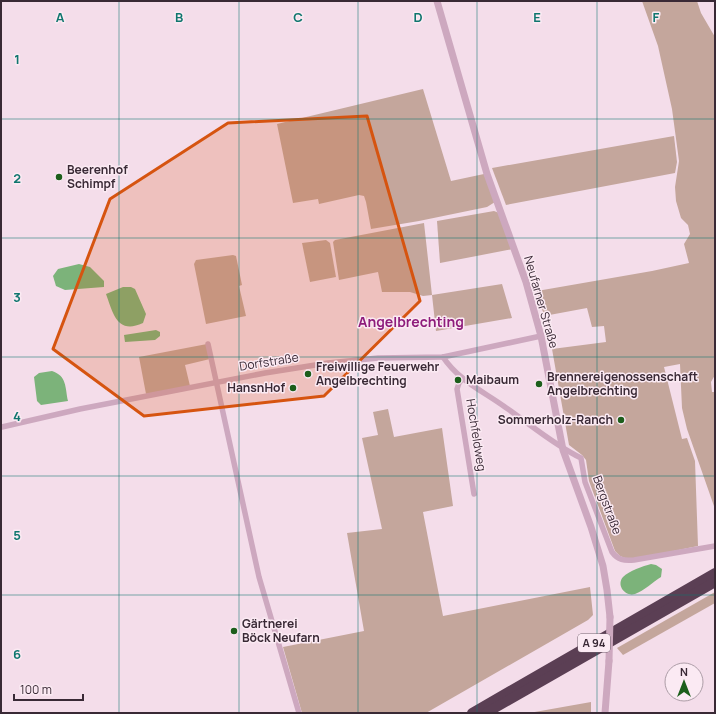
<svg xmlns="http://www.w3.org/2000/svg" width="716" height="714" font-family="Manrope,sans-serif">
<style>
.green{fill:#c4a69c}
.water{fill:#7cb37a}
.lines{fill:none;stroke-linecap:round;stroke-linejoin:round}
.minor{stroke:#cda8bf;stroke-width:5.5}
.tertiary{stroke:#cda8bf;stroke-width:7}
.motorway{stroke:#5b3f54;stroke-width:10}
.tertiary-bridge{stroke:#cda8bf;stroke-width:7}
.marked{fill:#d65410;fill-opacity:0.2;stroke:#d65410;stroke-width:3;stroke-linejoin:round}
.grid{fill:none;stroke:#0f766e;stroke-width:1;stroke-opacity:0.55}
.poi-dot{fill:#1c5e1b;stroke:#fbeaf3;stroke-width:1.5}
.labels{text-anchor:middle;stroke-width:3;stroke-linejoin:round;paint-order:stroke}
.shield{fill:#fbeaf3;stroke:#73636e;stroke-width:1}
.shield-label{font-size:11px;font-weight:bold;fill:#392935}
.poi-label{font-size:12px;font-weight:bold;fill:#392935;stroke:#fbeaf3;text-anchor:start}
.street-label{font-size:12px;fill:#392935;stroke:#fbeaf3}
.quarter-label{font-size:14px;font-weight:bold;fill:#8e1c7b;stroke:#fbeaf3}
.grid-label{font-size:13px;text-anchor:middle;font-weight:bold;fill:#0f766e;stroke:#fbeaf3;stroke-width:3;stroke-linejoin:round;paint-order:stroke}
</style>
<rect width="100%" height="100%" fill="#f4ddea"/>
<g class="green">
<polygon points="642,1 697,1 701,13 715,37 715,375 711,382 712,392 715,392 715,509 687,429 682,408 680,364 664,367 682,439 687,438 695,461 698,546 630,560 620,556 615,551 589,481 586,460 582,455 569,445 552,349 606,342 604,326 592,327 587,308 544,316 537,291 652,271 689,263 684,244 690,234 688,225 681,218 676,201 675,187 679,161 672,109 658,46"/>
<polygon points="423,89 451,181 484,174 495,202 487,207 419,221 371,229 366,202 364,196 359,195 319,204 318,199 293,203 277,124"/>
<polygon points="674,136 677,162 675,173 506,205 492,168"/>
<polygon points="494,211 499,213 513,249 440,263 437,221"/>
<polygon points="424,223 432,295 502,284 512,318 436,331 432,295 423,296 410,292 382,292 378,272 339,280 333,242 335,240"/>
<polygon points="326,240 330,243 336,277 310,282 302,243"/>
<polygon points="233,255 236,256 242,285 239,286 246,316 206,324 194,264 196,260"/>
<polygon points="207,344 210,359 185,365 190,386 146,394 139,357"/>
<polygon points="388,409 394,437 442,428 453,506 423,512 443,616 590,587 593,615 588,620 426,713 302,713 283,647 364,631 347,533 382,529 362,438 378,435 373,412"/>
<polygon points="715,592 715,603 623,655 617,648"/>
<polygon points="591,702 591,713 529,713"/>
</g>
<g class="water">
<polygon points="79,264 90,267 104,281 104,287 65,290 56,286 53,276 58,269"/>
<path d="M123,287H131L135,289L146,314L143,323C117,335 113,313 106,294Z"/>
<polygon points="156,330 160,332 160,336 155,340 125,342 124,335"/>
<path d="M52,371C67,376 65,387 68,401L41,405L37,401L34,377L39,373Z"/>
<path d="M651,564L656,565L662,569L661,577C653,582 644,591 635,594C625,597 616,585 623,577C629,571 643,566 651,564Z"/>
</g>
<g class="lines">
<g class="minor">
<polyline points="208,344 259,577 299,713"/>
<path d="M443,357C459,381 483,391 505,407C530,424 554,445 581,458L585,482L612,552C618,560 624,561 634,560L715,546"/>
<polyline points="462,379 459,383 457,389 474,494"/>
<polyline points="2,427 80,409 265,373 328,363 378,358 443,357 541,336"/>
</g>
<g class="tertiary">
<polyline points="437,1 487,174 526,282 541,336 563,450 591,527 603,566 607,590 610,617"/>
<polyline points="605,713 609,661"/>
</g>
<g class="motorway">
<polyline points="472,713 715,573"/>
<polyline points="486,713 715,582"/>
</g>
<polyline class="tertiary-bridge" points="609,661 610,617"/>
</g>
<path class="marked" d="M367,116L420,301L324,396L144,416L53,349L110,199L228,123Z"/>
<path class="grid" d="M119,1V713M239,1V713M358,1V713M477,1V713M597,1V713M1,119H715M1,238H715M1,357H715M1,476H715M1,595H715"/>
<g class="poi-dot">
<circle cx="59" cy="177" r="4"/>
<circle cx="308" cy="374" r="4"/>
<circle cx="458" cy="380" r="4"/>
<circle cx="539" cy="384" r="4"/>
<circle cx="293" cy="388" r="4"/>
<circle cx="621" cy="420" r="4"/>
<circle cx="234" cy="631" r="4"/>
</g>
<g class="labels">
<rect class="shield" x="578" y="634" width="32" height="18" rx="3"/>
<g class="shield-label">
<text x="594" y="647">A 94</text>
</g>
<g class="poi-label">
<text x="67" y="174">Beerenhof<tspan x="67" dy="14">Schimpf</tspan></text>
<text x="316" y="371">Freiwillige Feuerwehr<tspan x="316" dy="14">Angelbrechting</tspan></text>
<text x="547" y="381">Brennereigenossenschaft<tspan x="547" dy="14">Angelbrechting</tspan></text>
<text x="466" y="384">Maibaum</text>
<text x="285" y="392" text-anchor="end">HansnHof</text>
<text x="613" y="424" text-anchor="end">Sommerholz-Ranch</text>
<text x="242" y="628">Gärtnerei<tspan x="242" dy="14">Böck Neufarn</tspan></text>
</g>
<g class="street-label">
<text transform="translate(541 302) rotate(74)" y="4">Neufarner Straße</text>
<text transform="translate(269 362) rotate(-9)" y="4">Dorfstraße</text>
<text transform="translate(476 435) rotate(81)" y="4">Hochfeldweg</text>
<text transform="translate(607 505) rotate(70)" y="4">Bergstraße</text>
</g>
<g class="quarter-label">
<text x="411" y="327">Angelbrechting</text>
</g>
</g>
<g class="grid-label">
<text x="60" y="22">A</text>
<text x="179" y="22">B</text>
<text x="298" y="22">C</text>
<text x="418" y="22">D</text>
<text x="537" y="22">E</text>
<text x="656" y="22">F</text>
<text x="17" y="64">1</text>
<text x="17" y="183">2</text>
<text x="17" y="302">3</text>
<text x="17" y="421">4</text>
<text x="17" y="540">5</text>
<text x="17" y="659">6</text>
</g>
<rect width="716" height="714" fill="none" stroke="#392935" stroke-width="4"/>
<g transform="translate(684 682)"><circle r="19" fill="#fbeaf3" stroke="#ad9da7"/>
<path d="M0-3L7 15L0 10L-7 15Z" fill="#1c5e1b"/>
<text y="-6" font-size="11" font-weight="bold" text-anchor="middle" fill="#392935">N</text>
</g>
<path d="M14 694v6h69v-6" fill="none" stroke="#392935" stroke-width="2"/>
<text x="20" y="694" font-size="12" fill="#392935" stroke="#fbeaf3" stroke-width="3" paint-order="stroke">100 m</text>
</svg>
